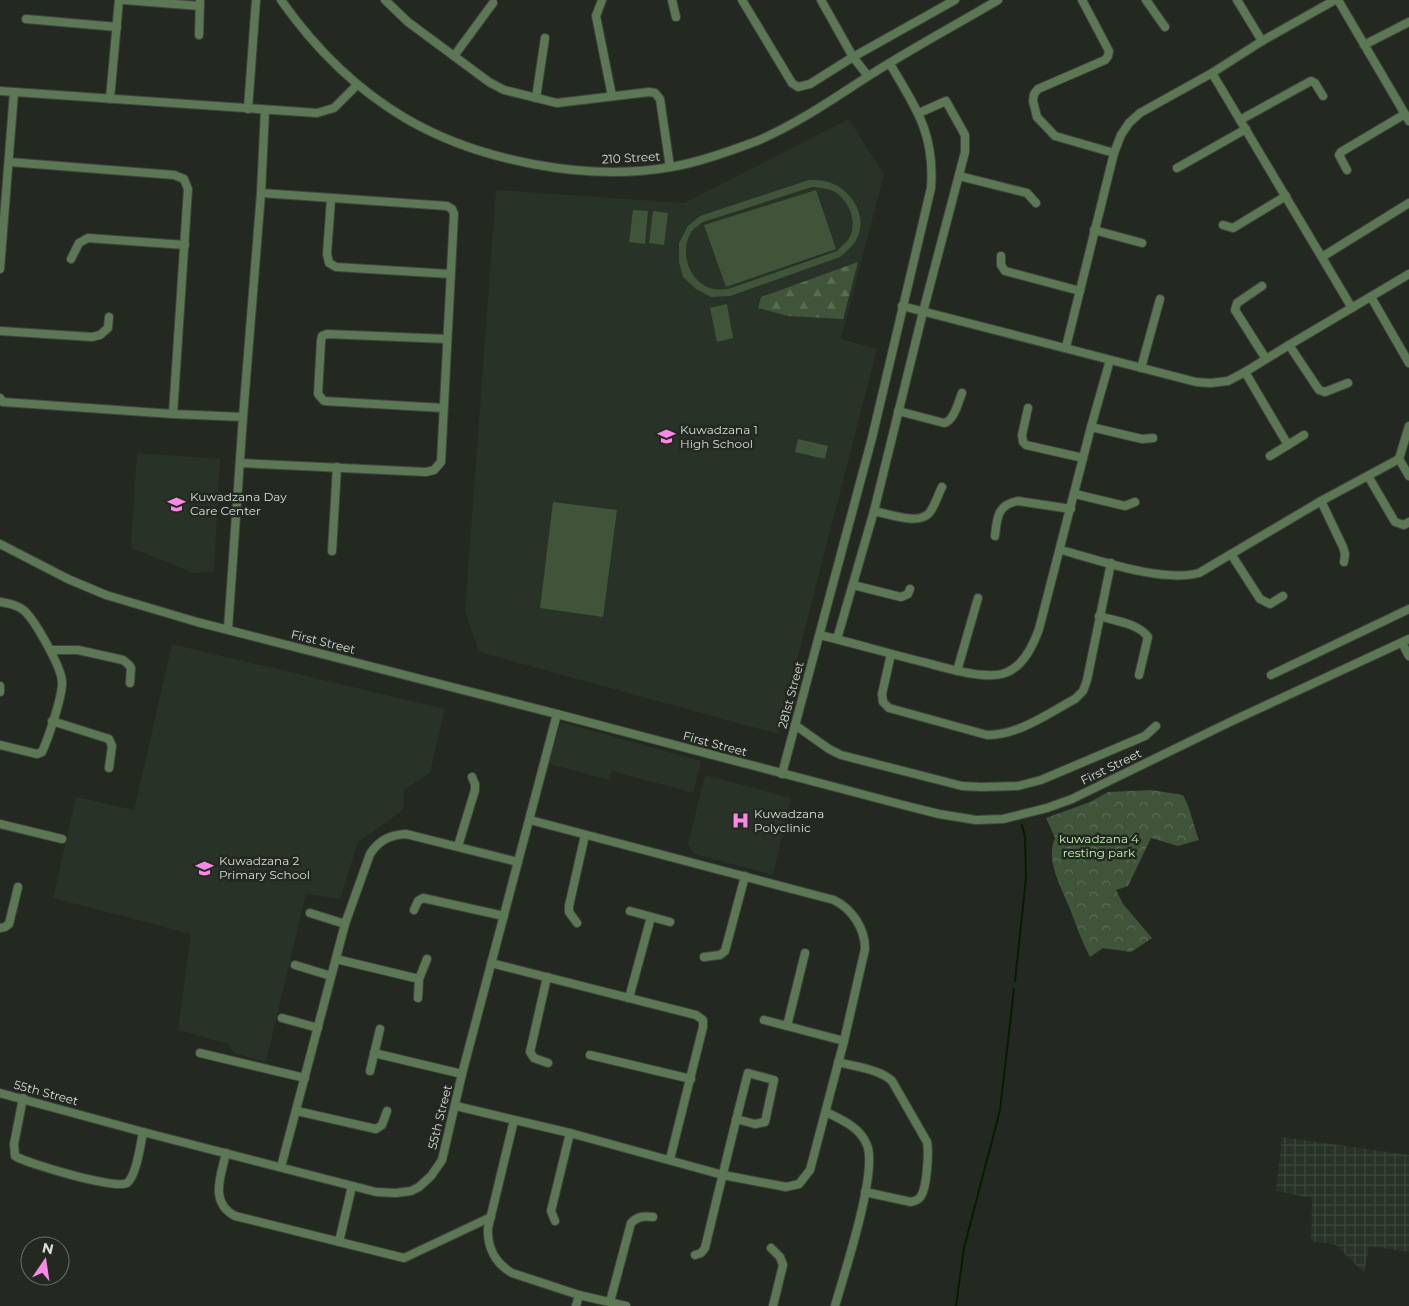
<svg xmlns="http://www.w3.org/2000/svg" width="1409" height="1306" font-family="Montserrat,sans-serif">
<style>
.built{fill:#293226}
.industrial{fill:url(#industrial-grid)}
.forest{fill:url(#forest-firs)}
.park{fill:url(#park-crowns)}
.garden{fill:#40543a;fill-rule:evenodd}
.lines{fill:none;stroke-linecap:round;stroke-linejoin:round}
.stream{stroke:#051e00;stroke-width:2}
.minor-casing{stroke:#40453e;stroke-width:10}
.minor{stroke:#5b7754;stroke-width:8}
.labels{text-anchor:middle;stroke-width:5;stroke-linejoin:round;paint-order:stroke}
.street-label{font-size:12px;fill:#d9ddd8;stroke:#232821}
.poi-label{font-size:12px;fill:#d9ddd8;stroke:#232821;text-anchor:start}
.park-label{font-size:12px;fill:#bcf4ac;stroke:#232821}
</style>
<defs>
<pattern id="industrial-grid" width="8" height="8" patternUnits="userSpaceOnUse" patternTransform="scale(1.25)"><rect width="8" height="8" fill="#293226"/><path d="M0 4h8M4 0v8" fill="none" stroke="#3d463a"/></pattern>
<pattern id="forest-firs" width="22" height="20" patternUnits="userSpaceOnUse" patternTransform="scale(1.25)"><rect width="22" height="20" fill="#40543a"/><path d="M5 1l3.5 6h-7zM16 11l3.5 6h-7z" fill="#5b6c56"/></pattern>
<pattern id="park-crowns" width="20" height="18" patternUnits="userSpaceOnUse" patternTransform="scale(1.25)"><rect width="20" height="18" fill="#40543a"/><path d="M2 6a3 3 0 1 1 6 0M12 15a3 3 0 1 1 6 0" fill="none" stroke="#5b6c56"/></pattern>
</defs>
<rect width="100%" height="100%" fill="#232821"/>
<g class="built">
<polygon points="849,119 884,175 841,339 877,349 778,734 479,652 465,611 496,190 684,203"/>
<polygon points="137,453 220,459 214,572 194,573 131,548"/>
<polygon points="172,644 445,709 430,773 404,790 403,810 358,842 340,899 306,894 266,1062 233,1053 229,1044 178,1030 191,934 53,898 76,797 134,810"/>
<polygon points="561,722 701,761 693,793 612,771 609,780 549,764"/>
<polygon points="705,775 791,798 773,875 694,854 688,844"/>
</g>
<polygon class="industrial" points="1282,1137 1409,1155 1409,1252 1369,1246 1364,1273 1336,1245 1311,1241 1312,1198 1276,1191"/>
<polygon class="forest" points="858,262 843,319 788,316 758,308 761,297"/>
<path class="park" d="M1151,790L1183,795C1191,809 1193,825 1199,840L1178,846L1151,838L1128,886L1116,890L1123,904L1152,938L1131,952L1103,948L1090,957C1081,940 1077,927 1070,909C1062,888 1045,861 1055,838L1046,818L1090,802L1108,792Z"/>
<g class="garden">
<path d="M809,180C815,180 822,180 828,182C849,188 866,212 859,233C856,244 848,250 840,257L730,296L711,297L696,289L683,277L679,262V243L688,226L700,216ZM812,187C821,188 831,188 838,194C851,204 858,226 848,240C845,244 840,247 837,251L728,289C724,289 717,290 713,289C689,283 679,252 691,232C694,228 699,225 703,222Z"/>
<polygon points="816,190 836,249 726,287 704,225"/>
<polygon points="633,210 648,211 645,244 629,242"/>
<polygon points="653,211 668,213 664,245 649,243"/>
<polygon points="727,304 733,338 717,342 710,308"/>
<polygon points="798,439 828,446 825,459 795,452"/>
<polygon points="553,502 617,510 603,617 540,608"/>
</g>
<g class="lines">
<g class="stream">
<polyline points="1015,981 1026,878 1025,837 1022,825"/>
<polyline points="956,1306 964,1248 1000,1110 1014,989"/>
</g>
<defs>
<g id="minor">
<polyline points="124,0 200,6"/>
<path d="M281,0C314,47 356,89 405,118C478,161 587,182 671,167C700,162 730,151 757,141C797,124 831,100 867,77C909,50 954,26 998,0"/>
<polyline points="385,0 408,22 489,82 504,90 557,103 649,92 655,93 660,99 670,167"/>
<polyline points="602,0 596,16 612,96"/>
<polyline points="672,0 676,17"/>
<polyline points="742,0 792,83 798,87 810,84 853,57 955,0"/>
<polyline points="821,0 853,57 868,76"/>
<polyline points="1082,0 1109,51 1108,56 1105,60 1038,89 1034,94 1033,101 1037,117 1055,136 1114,153"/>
<polyline points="1146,0 1165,27"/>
<polyline points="1237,0 1262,41"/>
<polyline points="1338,0 1409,121"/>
<polyline points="26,19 117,27"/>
<polyline points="199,35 200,0"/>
<polyline points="1364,45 1409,22"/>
<polyline points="454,56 493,3"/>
<polyline points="1212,73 1352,308"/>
<polyline points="0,91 317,113 334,108 357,85"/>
<polyline points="536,98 545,38"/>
<polyline points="110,99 119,0"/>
<polyline points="248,109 256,0"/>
<polyline points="1240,120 1311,81 1315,83 1323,96"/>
<polyline points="9,162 174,175 184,179 188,189 173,414"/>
<polyline points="1177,168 1246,129"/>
<polyline points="1347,170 1339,155 1341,152 1405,114"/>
<polyline points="959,176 1027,193 1036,203"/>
<polyline points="331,199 327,254 329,263 336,267 450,274"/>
<polyline points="1223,225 1233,228 1238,225 1286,196"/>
<polyline points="1094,230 1142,243"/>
<polyline points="1001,256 1001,265 1005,271 1080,291"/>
<polyline points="1322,257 1409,203"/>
<polyline points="71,259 79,243 88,238 185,245"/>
<polyline points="0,269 14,92"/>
<polyline points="1262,286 1237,303 1235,310 1266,359"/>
<polyline points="1371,297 1409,363"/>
<polyline points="902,306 1196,382 1210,383 1228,381 1245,372 1289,345 1409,274"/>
<polyline points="0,331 92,337 100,335 108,328 109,317"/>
<polyline points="1289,345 1319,390 1325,392 1348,383"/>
<polyline points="1066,347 1114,153 1121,135 1129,123 1140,113 1212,73 1262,41 1335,0"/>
<polyline points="1141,368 1160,299"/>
<polyline points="1245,372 1288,445"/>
<polyline points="0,398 3,402 173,414 243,417 228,629"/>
<polyline points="443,408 324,401 318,394 321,341 322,336 327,334 447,339"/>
<polyline points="1028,408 1022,435 1023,442 1026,445 1083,458"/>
<path d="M898,411L944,423C954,421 958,403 962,393"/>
<polyline points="243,417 261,193 265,110"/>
<polyline points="1091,427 1142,439 1153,438"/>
<polyline points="1270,456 1304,435"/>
<polyline points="1399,459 1409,426"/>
<polyline points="241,463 426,472 434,470 441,462 454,214 452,209 447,206 261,193"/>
<polyline points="1368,476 1395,522 1404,525 1409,522"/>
<polyline points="1075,494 1125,506 1135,502"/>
<polyline points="1321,501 1343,547 1345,554 1344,562"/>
<path d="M874,511C888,514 920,526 930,512C935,505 938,495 942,487"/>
<path d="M995,536C997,518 997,505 1018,501L1071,509"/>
<polyline points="0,544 68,579 106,595 197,622 557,714 903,805 939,814 976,820 1003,819 1047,808 1072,799 1230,722 1409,639"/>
<path d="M1061,550C1099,560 1161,583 1199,573L1321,501L1399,459L1409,476"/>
<polyline points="332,551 337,467"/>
<polyline points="1231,554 1260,599 1270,604 1283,596"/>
<polyline points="853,585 901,597 908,594 910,589"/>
<path d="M0,602C7,603 16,605 22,609C33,616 62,668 62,682C63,695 48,739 42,752L37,754L0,745"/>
<path d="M1099,616C1115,621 1138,623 1148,637L1139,675"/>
<path d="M820,635C856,644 891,654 927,663C946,668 983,679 1002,674C1022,669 1033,646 1039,629L1091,427L1110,360"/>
<polyline points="837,639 874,511 923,312 965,152 965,135 946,101 919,113"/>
<polyline points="1402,643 1409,656"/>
<polyline points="51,650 78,650 123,660 129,665 131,668 130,683"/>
<path d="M891,654L882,694L883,702L889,708L987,735C1019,735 1047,714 1075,699L1083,691L1087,680L1111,563"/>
<polyline points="957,671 978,598"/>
<polyline points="1271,675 1409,609"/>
<polyline points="0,686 0,692"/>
<polyline points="52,721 109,739 112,746 109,768"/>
<polyline points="795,725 829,749 841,755 962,786 981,787 1018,786 1041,780 1145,736 1156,726"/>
<path d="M782,774L872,438L931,188C935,134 916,108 890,64"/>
<polyline points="0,824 62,839"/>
<polyline points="458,846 475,790 475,784 472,777"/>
<polyline points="414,910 418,901 423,898 504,916"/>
<polyline points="630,911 670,922"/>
<polyline points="310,913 345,924"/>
<polyline points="577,923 569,912 569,906 585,835"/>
<polyline points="0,928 5,927 9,924 18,887"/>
<polyline points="805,953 787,1026 844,1041"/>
<polyline points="704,957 720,955 725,951 745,876"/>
<polyline points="336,959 419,979"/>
<polyline points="491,963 696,1015 703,1020 703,1027 670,1159"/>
<polyline points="295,965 331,976"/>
<polyline points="547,977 530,1052 534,1058 548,1063"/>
<polyline points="418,998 419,979 427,959"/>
<polyline points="629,998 651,917"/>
<polyline points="282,1018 318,1028"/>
<polyline points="764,1020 787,1026"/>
<polyline points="200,1053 305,1078"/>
<polyline points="374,1053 462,1074"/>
<polyline points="590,1055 691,1079"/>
<path d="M838,1062C856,1067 879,1069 892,1081L927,1142C929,1152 927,1187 921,1196C919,1200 915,1201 911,1202L865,1192"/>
<polyline points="370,1071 380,1029"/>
<polyline points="0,1093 143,1132 376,1192 396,1193 411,1191 419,1187 431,1176 442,1160 462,1074 557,714"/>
<path d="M23,1098L14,1144L15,1156C28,1164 117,1190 127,1183C136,1177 141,1143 143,1132"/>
<path d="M456,1106L570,1133L723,1175L786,1187L799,1184L810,1170L844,1041L865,949C865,928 852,909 834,900L530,820"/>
<polyline points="297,1111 376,1129 382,1125 387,1111"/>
<path d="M826,1112C842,1120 860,1127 867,1145C878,1172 844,1274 835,1306"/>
<path d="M514,1120L488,1228C487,1247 495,1263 512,1273L579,1295L626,1306"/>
<path d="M226,1153C221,1176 209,1202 235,1216L404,1258L491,1217"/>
<path d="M281,1167L345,924L370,854C379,840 390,835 406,834L518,862"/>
<polyline points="555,1221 551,1211 570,1133"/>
<polyline points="339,1242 352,1186"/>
<polyline points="771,1248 780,1257 783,1265 773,1306"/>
<path d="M695,1255L701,1253L705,1248C719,1190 733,1131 748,1073L774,1080L765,1122L755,1124L736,1119"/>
<path d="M610,1302L631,1223C638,1216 643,1216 653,1217"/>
<polyline points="576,1306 579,1295"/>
</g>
</defs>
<use href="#minor" class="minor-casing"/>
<use href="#minor" class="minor"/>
</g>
<defs>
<symbol id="school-bare" viewBox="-9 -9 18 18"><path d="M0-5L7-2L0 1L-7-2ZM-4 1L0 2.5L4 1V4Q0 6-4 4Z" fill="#fb87e6" stroke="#232821" stroke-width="2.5" paint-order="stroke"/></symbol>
<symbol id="hospital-bare" viewBox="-9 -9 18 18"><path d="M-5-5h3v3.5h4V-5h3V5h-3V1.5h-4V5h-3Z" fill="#fb87e6" stroke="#232821" stroke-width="2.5" paint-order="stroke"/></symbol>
</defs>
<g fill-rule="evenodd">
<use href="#school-bare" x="654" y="424" width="25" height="25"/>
<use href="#school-bare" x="164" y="492" width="25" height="25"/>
<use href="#hospital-bare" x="728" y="808" width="25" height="25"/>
<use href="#school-bare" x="192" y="856" width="25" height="25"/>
</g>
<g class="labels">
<g class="street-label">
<text transform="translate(631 158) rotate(-3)" y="4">210 Street</text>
<text transform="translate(323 642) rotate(14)" y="4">First Street</text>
<text transform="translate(791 695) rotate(-75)" y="4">281st Street</text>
<text transform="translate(715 744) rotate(15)" y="4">First Street</text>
<text transform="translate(1111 767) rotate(-26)" y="4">First Street</text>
<text transform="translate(46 1093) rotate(15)" y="4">55th Street</text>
<text transform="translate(440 1117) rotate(-76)" y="4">55th Street</text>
</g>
<g class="poi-label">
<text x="680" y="434">Kuwadzana 1<tspan x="680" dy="14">High School</tspan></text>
<text x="190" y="501">Kuwadzana Day<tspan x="190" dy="14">Care Center</tspan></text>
<text x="754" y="818">Kuwadzana<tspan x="754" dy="14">Polyclinic</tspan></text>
<text x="219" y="865">Kuwadzana 2<tspan x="219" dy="14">Primary School</tspan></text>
</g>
<g class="park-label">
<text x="1099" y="843">kuwadzana 4<tspan x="1099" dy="14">resting park</tspan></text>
</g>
</g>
<g transform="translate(45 1261) rotate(13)"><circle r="24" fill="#232821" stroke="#6c706a"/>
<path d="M0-4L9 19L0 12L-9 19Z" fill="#fb87e6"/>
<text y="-8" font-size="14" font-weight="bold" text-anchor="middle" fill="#d9ddd8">N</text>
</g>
</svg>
